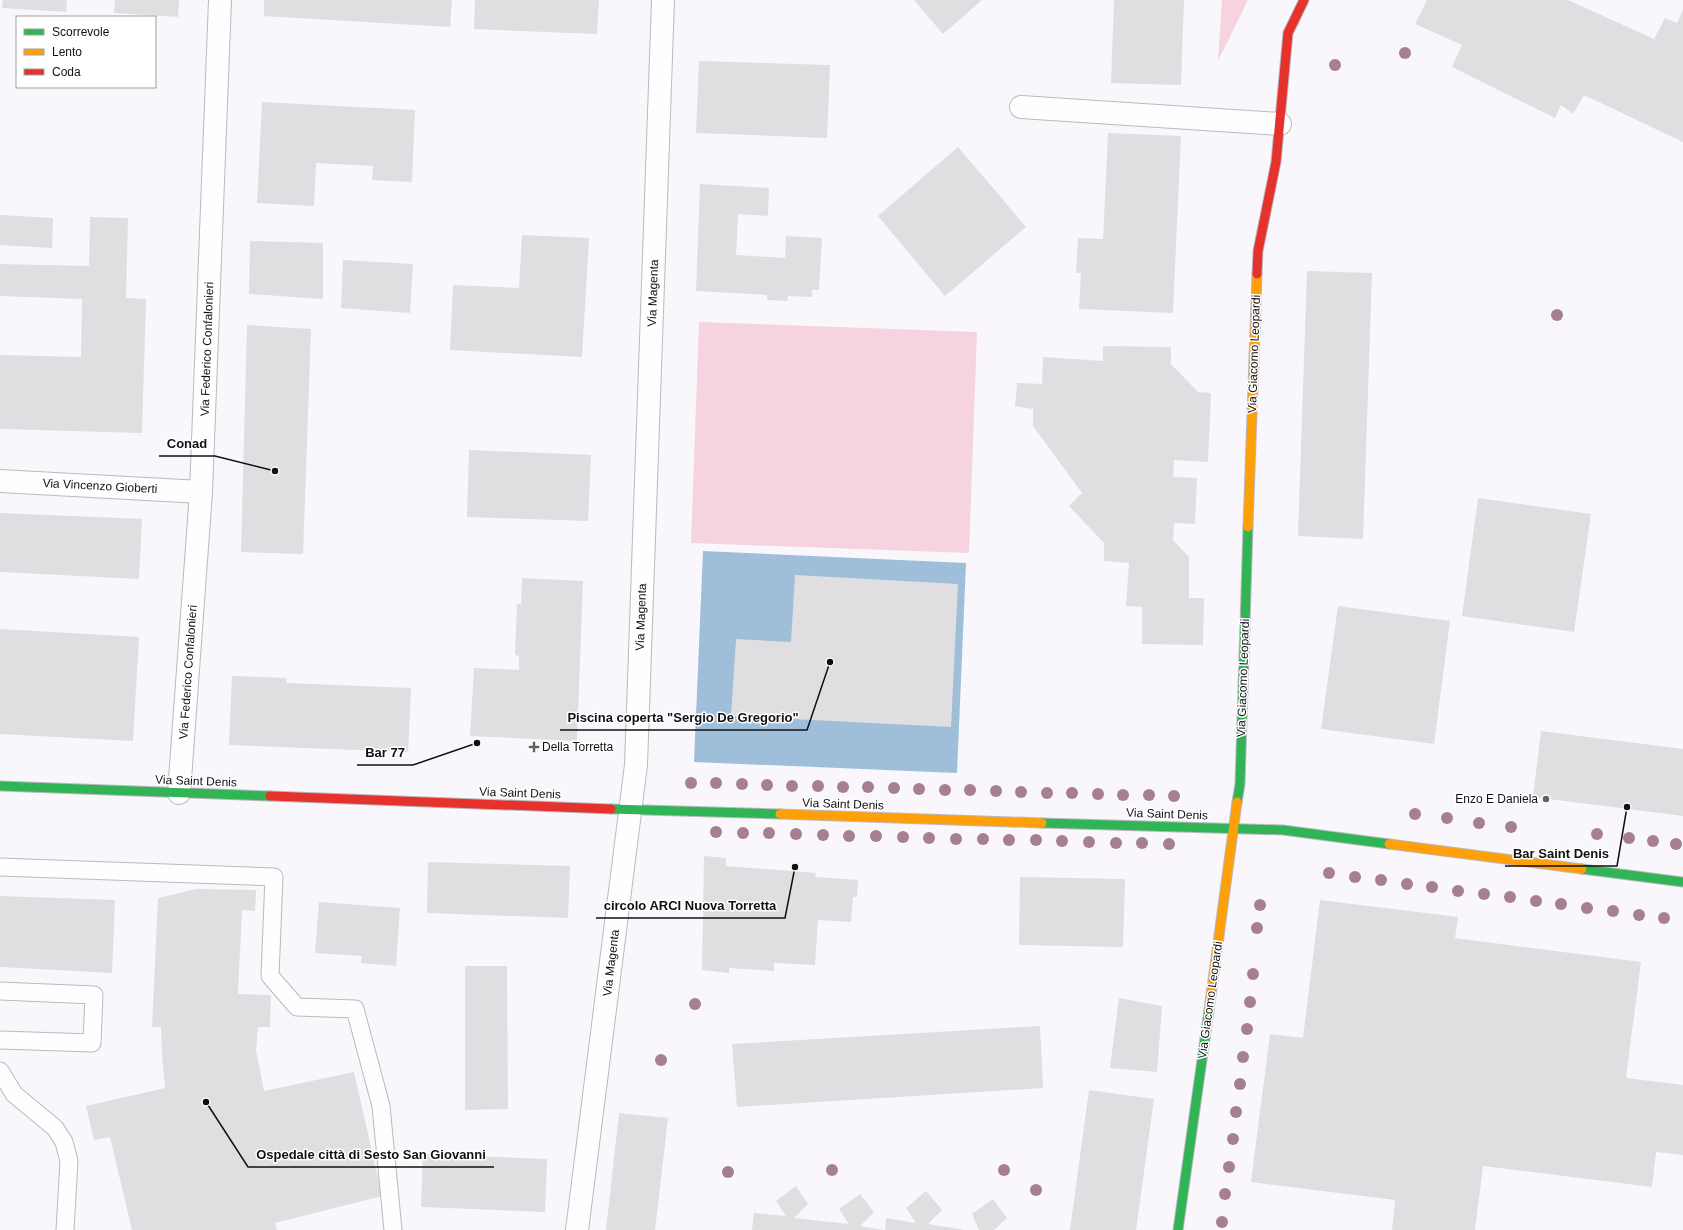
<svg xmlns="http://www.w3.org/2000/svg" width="1683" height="1230" font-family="Helvetica,sans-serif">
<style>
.green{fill:#f6d4df}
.water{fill:#9fbed9}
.building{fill:#e0dee0}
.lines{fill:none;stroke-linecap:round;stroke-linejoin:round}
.lane-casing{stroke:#bbb9bd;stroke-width:19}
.street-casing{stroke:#bbb9bd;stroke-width:24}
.fast-casing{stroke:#bbb9bd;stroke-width:11}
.slow-casing{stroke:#bbb9bd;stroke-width:11}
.jam-casing{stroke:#bbb9bd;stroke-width:11}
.lane{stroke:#fefefe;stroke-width:17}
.street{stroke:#fefefe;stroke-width:22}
.fast{stroke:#30b455;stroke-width:9}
.slow{stroke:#ff9f0a;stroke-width:9}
.jam{stroke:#e5322d;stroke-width:9}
.tree{fill:#a68090}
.poi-dot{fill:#626164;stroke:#fff;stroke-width:1.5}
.labels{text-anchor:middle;stroke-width:3;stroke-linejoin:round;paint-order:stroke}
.street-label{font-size:12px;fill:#101012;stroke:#fff}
.poi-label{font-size:12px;fill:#101012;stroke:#fff;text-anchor:start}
.leader{fill:none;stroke:#101012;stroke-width:1.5}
.callout-dot{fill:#101012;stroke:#fff;stroke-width:1.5}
.callout-label{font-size:13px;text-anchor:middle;font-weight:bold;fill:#101012;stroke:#fff;stroke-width:3;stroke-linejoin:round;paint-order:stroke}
</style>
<rect width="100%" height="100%" fill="#f9f7fb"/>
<g class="green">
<polygon points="1222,0 1248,0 1218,61"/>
<polygon points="699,322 977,332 969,553 691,543"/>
</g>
<polygon class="water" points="703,551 966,563 957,773 694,762"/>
<g class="building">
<polygon points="3,0 67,0 66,12 2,8"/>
<polygon points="115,0 179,0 178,17 114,13"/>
<polygon points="264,0 452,0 450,27 264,16"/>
<polygon points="475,0 599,0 597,34 474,29"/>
<polygon points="914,0 982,0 943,34"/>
<polygon points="1114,0 1184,0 1181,85 1111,83"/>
<polygon points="1427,0 1568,0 1654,39 1665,18 1677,23 1683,10 1683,142 1584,95 1573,114 1561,105 1555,118 1452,67 1462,45 1415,24"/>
<polygon points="699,61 830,65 827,138 696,133"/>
<polygon points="262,102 415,110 412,182 372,180 373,166 316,163 314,206 257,203"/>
<polygon points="1108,133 1181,136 1173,313 1079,309 1081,273 1076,273 1078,238 1103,239"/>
<polygon points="958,147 1026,227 945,296 878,216"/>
<polygon points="700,184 769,188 768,216 738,214 736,255 785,258 786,236 822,238 819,290 812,290 812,297 788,296 787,301 767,300 767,295 696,291"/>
<polygon points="0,215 53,218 52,248 0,245"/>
<polygon points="90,217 128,218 126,298 146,299 142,433 0,429 0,355 81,357 82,299 0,296 0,264 89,266"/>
<polygon points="522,235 589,238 582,357 450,350 453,285 519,288"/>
<polygon points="250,241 323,243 323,299 249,294"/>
<polygon points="343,260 413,264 410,313 341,308"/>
<polygon points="1307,271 1372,273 1363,539 1298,536"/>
<polygon points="247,325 311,329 303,554 241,552"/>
<polygon points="1103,346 1171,347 1171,364 1198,392 1211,393 1208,462 1174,460 1173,477 1197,478 1195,524 1174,523 1173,540 1189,557 1189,598 1204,598 1203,645 1142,644 1142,607 1126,606 1129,563 1104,561 1104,543 1069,506 1082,493 1033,426 1033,409 1015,406 1017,383 1042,384 1043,357 1103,361"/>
<polygon points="469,450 591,455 588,521 467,517"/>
<polygon points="1478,498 1591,514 1574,632 1462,616"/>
<polygon points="0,513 142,519 139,579 0,572"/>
<polygon points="795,575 958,584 951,727 731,716 736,639 791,642"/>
<polygon points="522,578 583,581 577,741 470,736 474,668 519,670 519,656 515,655 517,604 521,604"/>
<polygon points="1338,606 1450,621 1434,744 1321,729"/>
<polygon points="0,629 139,637 133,741 0,734"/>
<polygon points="232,676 287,678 286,683 411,688 408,752 229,745"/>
<polygon points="1541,731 1683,749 1683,816 1533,797"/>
<polygon points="704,856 726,858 726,866 816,873 815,877 858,880 857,897 853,897 851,922 818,920 815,965 774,963 774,971 729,968 729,973 702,970"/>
<polygon points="428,862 570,866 568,918 427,913"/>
<polygon points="1020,877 1125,879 1123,947 1019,945"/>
<polygon points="196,889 256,890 255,911 242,910 238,994 271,995 270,1027 258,1027 256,1050 264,1091 354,1072 382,1196 275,1223 277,1230 132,1230 110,1137 94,1140 86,1106 165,1088 162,1055 161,1027 152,1027 158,898"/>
<polygon points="0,896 115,900 112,973 0,967"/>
<polygon points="1320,900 1458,917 1455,938 1641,962 1626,1078 1683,1085 1683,1155 1656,1152 1652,1187 1483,1166 1475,1230 1392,1230 1395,1200 1251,1182 1270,1034 1303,1038"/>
<polygon points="319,902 400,908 396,966 361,963 362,956 315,953"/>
<polygon points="465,966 507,966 508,1109 465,1110"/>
<polygon points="1119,998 1162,1006 1157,1072 1110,1068"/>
<polygon points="1040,1026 1043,1088 737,1107 732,1044"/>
<polygon points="1089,1090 1154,1099 1136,1230 1070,1230"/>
<polygon points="619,1113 668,1118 655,1230 606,1230"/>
<polygon points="423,1154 547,1159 545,1212 421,1207"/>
<polygon points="796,1186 808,1204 794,1218 849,1224 839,1209 860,1194 874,1212 860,1226 884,1230 752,1230 754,1213 786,1216 776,1201"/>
<polygon points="926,1191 942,1210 928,1224 965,1230 885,1230 886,1218 916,1223 906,1208"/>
<polygon points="993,1199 1007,1218 994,1230 979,1230 972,1214"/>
</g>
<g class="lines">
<defs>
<g id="lane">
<polyline points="0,867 274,877 270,976 297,1007 355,1009 381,1106 393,1230"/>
<polyline points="0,991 94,995 92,1043 0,1040"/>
<polyline points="0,1071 14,1094 55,1128 64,1142 69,1161 65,1230"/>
</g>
<g id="street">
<polyline points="1021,107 1280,124"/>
<polyline points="0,481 201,492"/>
<polyline points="179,793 201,492 220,0"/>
<polyline points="577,1230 636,765 663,0"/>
</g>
<g id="fast">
<polyline points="0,786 270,796"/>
<polyline points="1237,802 1240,784 1248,527"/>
<polyline points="611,809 780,814"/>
<polyline points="1042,823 1283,830 1389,844"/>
<polyline points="1582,869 1683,882"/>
<polyline points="1178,1230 1209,1010"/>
</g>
<g id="slow">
<polyline points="1248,527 1257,274"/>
<polyline points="780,814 1042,823"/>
<polyline points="1389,844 1582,869"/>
<polyline points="1209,1010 1237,802"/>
</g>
<g id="jam">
<polyline points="1257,274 1258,251 1276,162 1288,33 1304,0"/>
<polyline points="270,796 611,809"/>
</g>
</defs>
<use href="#lane" class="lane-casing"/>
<use href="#street" class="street-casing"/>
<use href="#fast" class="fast-casing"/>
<use href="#slow" class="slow-casing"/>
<use href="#jam" class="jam-casing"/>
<use href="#lane" class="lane"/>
<use href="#street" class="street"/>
<use href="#fast" class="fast"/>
<use href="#slow" class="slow"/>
<use href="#jam" class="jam"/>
</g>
<g class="tree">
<circle cx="1405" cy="53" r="6"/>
<circle cx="1335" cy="65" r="6"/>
<circle cx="1557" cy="315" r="6"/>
<circle cx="691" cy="783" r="6"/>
<circle cx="716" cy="783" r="6"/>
<circle cx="742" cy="784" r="6"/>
<circle cx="767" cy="785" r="6"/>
<circle cx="792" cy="786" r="6"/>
<circle cx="818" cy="786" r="6"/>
<circle cx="843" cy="787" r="6"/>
<circle cx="868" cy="787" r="6"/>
<circle cx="894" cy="788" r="6"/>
<circle cx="919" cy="789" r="6"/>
<circle cx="945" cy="790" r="6"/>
<circle cx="970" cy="790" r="6"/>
<circle cx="996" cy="791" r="6"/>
<circle cx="1021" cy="792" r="6"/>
<circle cx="1047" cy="793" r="6"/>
<circle cx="1072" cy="793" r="6"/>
<circle cx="1098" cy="794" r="6"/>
<circle cx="1123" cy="795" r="6"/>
<circle cx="1149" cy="795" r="6"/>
<circle cx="1174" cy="796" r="6"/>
<circle cx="1415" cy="814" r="6"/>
<circle cx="1447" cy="818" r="6"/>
<circle cx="1479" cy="823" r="6"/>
<circle cx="1511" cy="827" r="6"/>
<circle cx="716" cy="832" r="6"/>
<circle cx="743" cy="833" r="6"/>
<circle cx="769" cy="833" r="6"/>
<circle cx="796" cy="834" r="6"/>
<circle cx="1597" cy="834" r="6"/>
<circle cx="823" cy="835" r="6"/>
<circle cx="849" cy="836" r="6"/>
<circle cx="876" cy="836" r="6"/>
<circle cx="903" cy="837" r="6"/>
<circle cx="929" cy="838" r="6"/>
<circle cx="1629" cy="838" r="6"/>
<circle cx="956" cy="839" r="6"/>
<circle cx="983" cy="839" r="6"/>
<circle cx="1009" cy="840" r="6"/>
<circle cx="1036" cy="840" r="6"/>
<circle cx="1062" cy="841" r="6"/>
<circle cx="1653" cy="841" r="6"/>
<circle cx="1089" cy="842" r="6"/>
<circle cx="1116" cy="843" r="6"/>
<circle cx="1142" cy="843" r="6"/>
<circle cx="1169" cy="844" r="6"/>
<circle cx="1676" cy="844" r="6"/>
<circle cx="1329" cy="873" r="6"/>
<circle cx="1355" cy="877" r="6"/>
<circle cx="1381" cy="880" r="6"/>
<circle cx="1407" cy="884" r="6"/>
<circle cx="1432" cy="887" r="6"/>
<circle cx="1458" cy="891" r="6"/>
<circle cx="1484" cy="894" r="6"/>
<circle cx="1510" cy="897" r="6"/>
<circle cx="1536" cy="901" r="6"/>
<circle cx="1561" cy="904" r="6"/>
<circle cx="1260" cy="905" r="6"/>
<circle cx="1587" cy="908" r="6"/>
<circle cx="1613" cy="911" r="6"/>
<circle cx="1639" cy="915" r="6"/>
<circle cx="1664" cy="918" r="6"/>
<circle cx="1257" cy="928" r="6"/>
<circle cx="1253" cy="974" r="6"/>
<circle cx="1250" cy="1002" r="6"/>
<circle cx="695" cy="1004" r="6"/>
<circle cx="1247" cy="1029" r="6"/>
<circle cx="1243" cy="1057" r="6"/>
<circle cx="661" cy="1060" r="6"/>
<circle cx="1240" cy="1084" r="6"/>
<circle cx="1236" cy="1112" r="6"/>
<circle cx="1233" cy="1139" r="6"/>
<circle cx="1229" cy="1167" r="6"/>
<circle cx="832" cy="1170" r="6"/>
<circle cx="1004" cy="1170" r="6"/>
<circle cx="728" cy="1172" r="6"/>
<circle cx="1036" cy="1190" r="6"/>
<circle cx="1225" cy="1194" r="6"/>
<circle cx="1222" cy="1222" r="6"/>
</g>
<g class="poi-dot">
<path d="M532 741h4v4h4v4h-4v4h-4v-4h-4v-4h4z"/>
<circle cx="1546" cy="799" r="4"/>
</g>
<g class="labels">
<g class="street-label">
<text transform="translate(653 293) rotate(-88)" y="4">Via Magenta</text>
<text transform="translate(207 349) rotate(-88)" y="4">Via Federico Confalonieri</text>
<text transform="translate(1254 354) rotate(-88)" y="4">Via Giacomo Leopardi</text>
<text transform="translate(100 486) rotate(3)" y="4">Via Vincenzo Gioberti</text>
<text transform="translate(641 617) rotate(-88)" y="4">Via Magenta</text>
<text transform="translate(188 672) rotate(-86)" y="4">Via Federico Confalonieri</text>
<text transform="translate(1243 678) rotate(-88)" y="4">Via Giacomo Leopardi</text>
<text transform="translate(196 781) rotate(2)" y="4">Via Saint Denis</text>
<text transform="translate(520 793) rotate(2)" y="4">Via Saint Denis</text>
<text transform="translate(843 804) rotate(2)" y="4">Via Saint Denis</text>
<text transform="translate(1167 814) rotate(2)" y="4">Via Saint Denis</text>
<text transform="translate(611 963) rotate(-83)" y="4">Via Magenta</text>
<text transform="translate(1210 1000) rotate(-82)" y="4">Via Giacomo Leopardi</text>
</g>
<g class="poi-label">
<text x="542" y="751">Della Torretta</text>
<text x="1538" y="803" text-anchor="end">Enzo E Daniela</text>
</g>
</g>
<path class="leader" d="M275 471L215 456H159M830 662L807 730H560M477 743L413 765H357M1627 807L1617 866H1505M795 867L785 918H596M206 1102L248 1167H494"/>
<g class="callout-dot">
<circle cx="275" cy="471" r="4"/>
<circle cx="830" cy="662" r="4"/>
<circle cx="477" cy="743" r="4"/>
<circle cx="1627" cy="807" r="4"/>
<circle cx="795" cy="867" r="4"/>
<circle cx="206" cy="1102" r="4"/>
</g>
<g class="callout-label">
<text x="187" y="448">Conad</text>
<text x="683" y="722">Piscina coperta "Sergio De Gregorio"</text>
<text x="385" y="757">Bar 77</text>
<text x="1561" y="858">Bar Saint Denis</text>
<text x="690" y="910">circolo ARCI Nuova Torretta</text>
<text x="371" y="1159">Ospedale città di Sesto San Giovanni</text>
</g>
<rect x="16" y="16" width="140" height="72" fill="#ffffff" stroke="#9f9fa0"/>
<rect x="24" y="29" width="20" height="6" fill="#30b455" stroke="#9f9fa0"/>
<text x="52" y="36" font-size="12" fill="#101012">Scorrevole</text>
<rect x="24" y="49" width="20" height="6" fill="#ff9f0a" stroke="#9f9fa0"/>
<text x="52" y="56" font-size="12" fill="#101012">Lento</text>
<rect x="24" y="69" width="20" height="6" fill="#e5322d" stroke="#9f9fa0"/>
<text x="52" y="76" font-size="12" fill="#101012">Coda</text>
</svg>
